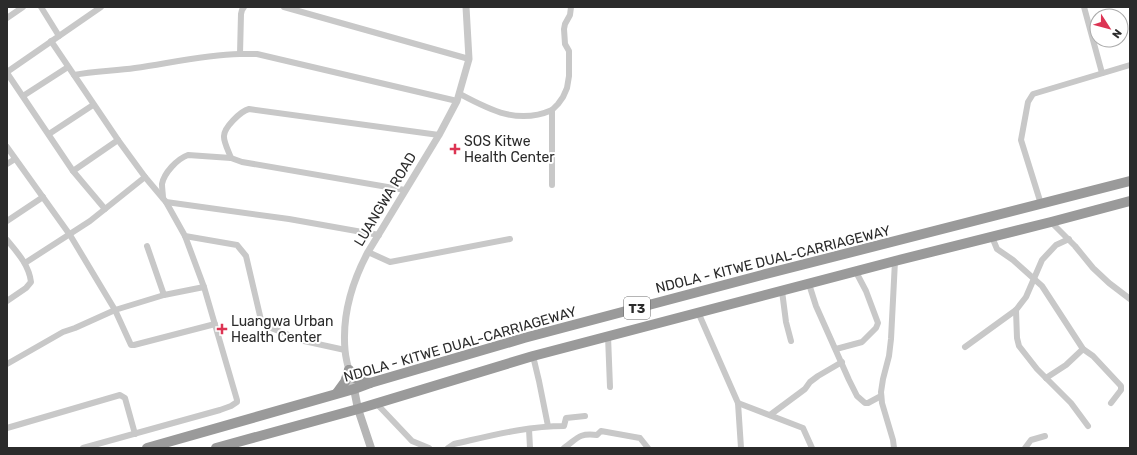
<svg xmlns="http://www.w3.org/2000/svg" width="1137" height="455" font-family="Rubik,sans-serif">
<style>
.lines{fill:none;stroke-linecap:round;stroke-linejoin:round}
.minor{stroke:#c8c8c8;stroke-width:6}
.tertiary{stroke:#c8c8c8;stroke-width:7}
.secondary{stroke:#b5b5b5;stroke-width:8}
.trunk{stroke:#9a9a9a;stroke-width:10}
.poi-dot{fill:#dc3453;stroke:#fff;stroke-width:1.5}
.labels{text-anchor:middle;stroke-width:4;stroke-linejoin:round;paint-order:stroke}
.shield{fill:#fff;stroke:#6b6b6b;stroke-width:1}
.shield-label{font-size:13px;font-weight:bold;fill:#2b2b2b}
.poi-label{font-size:14px;fill:#2b2b2b;stroke:#fff;text-anchor:start}
.street-label{font-size:14px;fill:#2b2b2b;stroke:#fff}
</style>
<rect width="100%" height="100%" fill="#fff"/>
<g class="lines">
<g class="minor">
<polyline points="41,7 59,36"/>
<polyline points="244,7 242,10 241,14 240,54 257,54 457,101"/>
<polyline points="284,7 469,59"/>
<polyline points="1084,7 1102,73"/>
<polyline points="7,18 23,7"/>
<polyline points="51,41 118,140 145,177 166,202 185,236 204,287 237,400 237,402 231,406 220,410 83,448"/>
<polyline points="7,72 101,7"/>
<polyline points="7,73 73,171 105,209"/>
<path d="M74,75C94,71 115,71 135,68C170,63 204,55 240,54"/>
<path d="M460,94C490,110 518,125 552,110V185"/>
<polyline points="23,96 68,67"/>
<polyline points="552,110 558,104 563,97 567,88 569,76 569,51 565,44 564,29 565,24 570,15 571,7"/>
<polyline points="49,134 93,105"/>
<polyline points="7,147 70,235 115,310 164,295 204,287"/>
<path d="M231,158C229,152 224,143 224,137C223,128 241,111 249,109L439,135"/>
<polyline points="7,164 15,159"/>
<polyline points="73,171 118,140"/>
<path d="M163,198C163,194 162,189 162,184C164,173 177,159 188,155L231,158L242,162L405,190"/>
<polyline points="166,202 289,219 379,235"/>
<polyline points="1041,204 1021,140 1028,102 1033,94 1130,65"/>
<polyline points="7,221 43,197"/>
<polyline points="1051,222 1075,246 1093,268 1109,283 1130,299"/>
<polyline points="185,236 237,245 246,256 261,320 267,326 271,328 304,341 345,350"/>
<polyline points="992,237 997,249 1013,260 1042,286 1083,349 1093,356 1121,386 1121,390 1111,403"/>
<path d="M7,240C17,252 29,265 31,282L26,288L7,301"/>
<polyline points="147,246 164,295"/>
<polyline points="368,252 390,262 510,239"/>
<polyline points="25,263 90,221 145,177"/>
<polyline points="809,284 816,306 849,380 857,396 865,403 868,403 881,396"/>
<polyline points="782,291 786,322 791,341"/>
<polyline points="1016,310 1017,338 1019,346 1037,369 1071,403 1088,426"/>
<polyline points="698,312 738,403 741,448"/>
<polyline points="608,336 610,387"/>
<polyline points="965,347 1016,310 1026,297 1042,260 1056,245 1069,239"/>
<polyline points="836,349 862,342 876,328 878,323 866,291 856,272"/>
<polyline points="533,356 539,381 548,426"/>
<polyline points="7,364 63,332 75,328 115,310 131,345 134,345 215,324"/>
<polyline points="1046,378 1066,365 1083,349"/>
<polyline points="376,403 412,441 429,448"/>
<polyline points="738,403 803,428 812,448"/>
<polyline points="770,415 805,389 810,382 818,376 842,362"/>
<polyline points="7,428 120,395 125,398 135,434"/>
<polyline points="529,429 530,448"/>
<path d="M448,448L454,444C490,436 527,426 564,426L566,418L585,416"/>
<path d="M564,448C578,438 578,433 597,435L601,431L640,438L648,448"/>
<polyline points="894,448 893,440 882,403 881,392 883,379 889,356 891,339 895,261"/>
<polyline points="1025,448 1031,440 1045,436"/>
</g>
<path class="tertiary" d="M354,389C351,377 346,363 345,350C342,316 352,282 368,252L439,135L457,101L469,59L466,7"/>
<polyline class="secondary" points="354,389 358,409 371,448"/>
<g class="trunk">
<polyline points="349,370 355,378 370,383"/>
<polyline points="337,393 345,382 349,370"/>
<polyline points="147,448 354,389 370,383 524,338 762,275 1130,181"/>
<polyline points="216,448 358,409 533,356 895,261 1051,222 1130,201"/>
</g>
</g>
<g class="poi-dot">
<path d="M453 143h4v4h4v4h-4v4h-4v-4h-4v-4h4z"/>
<path d="M220 323h4v4h4v4h-4v4h-4v-4h-4v-4h4z"/>
</g>
<g class="labels">
<rect class="shield" x="624" y="297" width="26" height="22" rx="3"/>
<g class="shield-label">
<text x="637" y="313">T3</text>
</g>
<g class="poi-label">
<text x="464" y="146">SOS Kitwe<tspan x="464" dy="16">Health Center</tspan></text>
<text x="231" y="326">Luangwa Urban<tspan x="231" dy="16">Health Center</tspan></text>
</g>
<g class="street-label">
<text transform="translate(385 199) rotate(-59)" y="5">LUANGWA ROAD</text>
<text transform="translate(773 259) rotate(-14)" y="5">NDOLA - KITWE DUAL-CARRIAGEWAY</text>
<text transform="translate(460 344) rotate(-16)" y="5">NDOLA - KITWE DUAL-CARRIAGEWAY</text>
</g>
</g>
<rect width="1137" height="455" fill="none" stroke="#2b2b2b" stroke-width="16"/>
<g transform="translate(1109 28) rotate(126)"><circle r="19" fill="#ffffff" stroke="#aaaaaa"/>
<path d="M0-3L7 15L0 10L-7 15Z" fill="#dc3453"/>
<text y="-6" font-size="11" font-weight="bold" text-anchor="middle" fill="#2b2b2b">N</text>
</g>
</svg>
